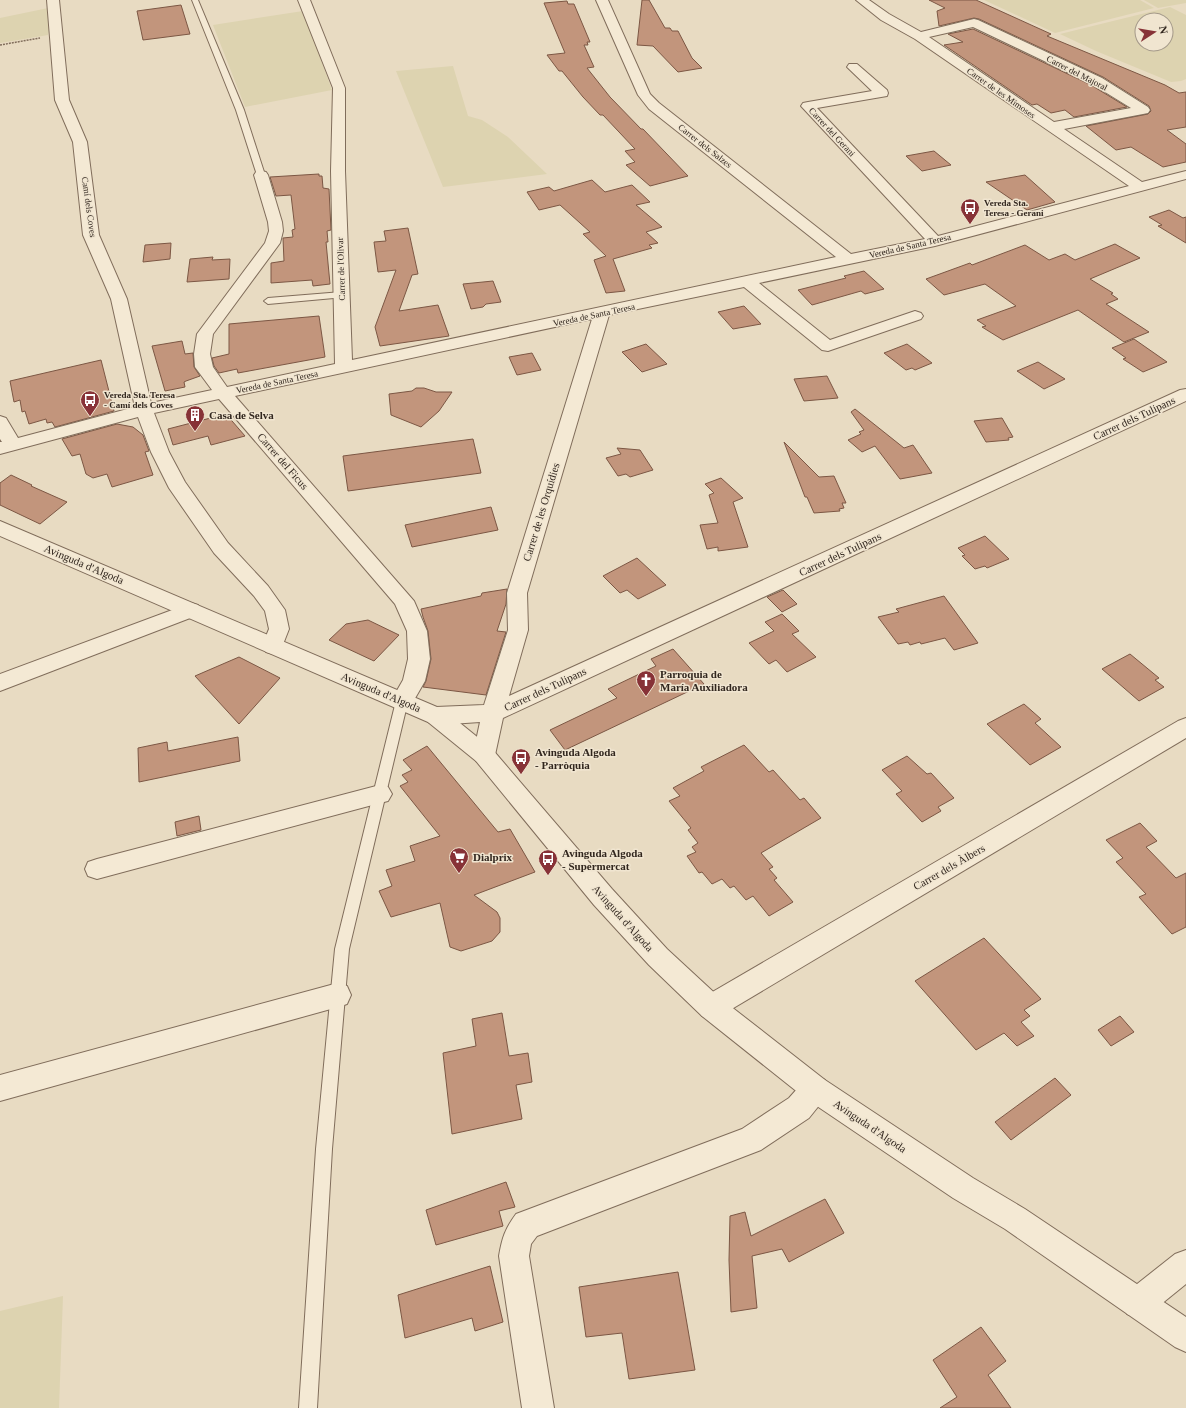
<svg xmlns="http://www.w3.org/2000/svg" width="1186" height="1408" font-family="'Times New Roman',serif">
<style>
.farmland{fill:#ddd3b0;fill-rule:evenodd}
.building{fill:#c2957c;stroke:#7c5744}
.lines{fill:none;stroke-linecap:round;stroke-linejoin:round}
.service-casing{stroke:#806d5b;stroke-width:2}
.minor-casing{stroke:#806d5b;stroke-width:2}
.tertiary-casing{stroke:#806d5b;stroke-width:2}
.path{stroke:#806d5b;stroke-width:1.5;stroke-dasharray:2 1;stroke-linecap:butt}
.service{fill:#f4e9d4;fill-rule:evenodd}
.minor{fill:#f4e9d4;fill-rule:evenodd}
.tertiary{fill:#f4e9d4;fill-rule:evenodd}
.labels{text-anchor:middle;stroke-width:3;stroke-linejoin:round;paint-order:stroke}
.far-street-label{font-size:9px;fill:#31261e;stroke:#f0e5d0}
.far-poi-label{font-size:9px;font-weight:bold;fill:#31261e;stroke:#f0e5d0;text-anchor:start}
.poi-label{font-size:11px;font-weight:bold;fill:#31261e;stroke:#f0e5d0;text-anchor:start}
.street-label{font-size:11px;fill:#31261e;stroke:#f0e5d0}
</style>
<rect width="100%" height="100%" fill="#e8dbc2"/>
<g class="farmland">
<polygon points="984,0 1140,0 1154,8 1055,33"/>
<polygon points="1144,0 1186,0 1186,3 1158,8"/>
<polygon points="53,7 48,35 0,43 0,18"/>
<path d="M1170,7L1186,15V79L1181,81L1171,82L1096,51L1060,34ZM1142,20H1166V44H1142Z"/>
<polygon points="303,11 332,90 245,107 213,25"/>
<polygon points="453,66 468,116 482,120 508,137 547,174 443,187 396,71"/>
<polygon points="63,1296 59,1408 0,1408 0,1311"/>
</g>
<g class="building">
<polygon points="642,0 649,0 665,28 670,28 672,31 678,31 692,58 702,68 678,72 653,46 637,45"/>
<polygon points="929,0 976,0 1051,34 1047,36 1165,85 1179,93 1186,92 1186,127 1167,130 1186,144 1186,162 1163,167 1131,147 1116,150 1086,126 1148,114 1151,111 1149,106 1103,77 979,19 974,18 939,26 937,11 945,8"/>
<polygon points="567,1 568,4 574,4 590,42 587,42 588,45 584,45 594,67 587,68 610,97 641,129 643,129 688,176 650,186 626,165 635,162 625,151 635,149 603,115 600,115 583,97 562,71 559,71 547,55 565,53 544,3"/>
<polygon points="181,5 190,34 143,40 137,11"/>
<polygon points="973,29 1091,85 1127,107 1074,117 1065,110 1051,113 1037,104 1032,105 944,45 963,42 948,34"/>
<polygon points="934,151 951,165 922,171 906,156"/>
<polygon points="319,174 319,176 322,176 323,188 329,189 331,230 327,231 328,242 326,242 330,284 313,286 312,280 271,283 271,263 284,261 283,238 293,237 292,230 295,229 291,195 276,196 270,177"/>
<polygon points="1025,175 1055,202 1027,210 986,182"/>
<polygon points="592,180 605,192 632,185 650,202 636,205 662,227 646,232 658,243 649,245 652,248 613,259 625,291 606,293 594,260 606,256 583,234 590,232 560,205 539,210 527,192 549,187 554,191"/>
<polygon points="1169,210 1183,218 1186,217 1186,243 1158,226 1162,225 1149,217"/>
<polygon points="408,228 418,274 412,275 399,311 438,305 449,336 380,346 375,327 396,270 378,272 374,242 386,241 384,231"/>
<polygon points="171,243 170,259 143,262 145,245"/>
<polygon points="1115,244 1140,258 1090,279 1113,293 1111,294 1118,299 1106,304 1149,332 1124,342 1078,310 1003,340 982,327 986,326 977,320 1016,306 985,284 944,295 926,279 970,263 972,265 1025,245 1049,260 1065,254 1075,260"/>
<polygon points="213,257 212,260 230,259 229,279 187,282 190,259"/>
<polygon points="864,271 884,289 865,294 861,291 812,305 798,290 846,278 844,276"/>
<polygon points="493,281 501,302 486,304 483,307 471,309 463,284"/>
<polygon points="744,306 761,324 733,329 718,312"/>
<polygon points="319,316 325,357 238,373 237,369 219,373 214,366 212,358 229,354 229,324"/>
<polygon points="1134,339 1167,362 1143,372 1123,359 1126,358 1112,348"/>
<polygon points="182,341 185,354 193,353 194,367 200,376 186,381 184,382 185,387 165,391 152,346"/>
<polygon points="646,344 667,364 642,372 622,352"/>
<polygon points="907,344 932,363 915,370 912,368 906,370 884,353"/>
<polygon points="532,353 541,370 517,375 509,357"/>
<polygon points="101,360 114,411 55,427 52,422 47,423 46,419 29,424 25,411 22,412 20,400 14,402 10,381"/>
<polygon points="1038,362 1065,379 1044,389 1017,371"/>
<polygon points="827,376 838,398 804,401 794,379"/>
<polygon points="416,388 424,388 436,392 452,392 439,411 421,427 391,415 389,394 412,391"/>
<polygon points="855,409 904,448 913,445 932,473 900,479 875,446 862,452 848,440 861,434 859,432 864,430 851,412"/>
<polygon points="226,414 245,436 211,445 208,436 173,445 168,429"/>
<polygon points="1002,418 1013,437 1008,438 1009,440 986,442 974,421"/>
<polygon points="117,424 133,427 143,435 149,451 145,452 153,475 112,487 107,474 93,478 86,474 80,454 72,456 62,439"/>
<polygon points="473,439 481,473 348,491 343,456"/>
<polygon points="784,442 819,477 834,476 846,503 842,503 844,508 839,509 840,511 814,513 807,497 805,497"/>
<polygon points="617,448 640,450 653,470 630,477 626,474 618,476 606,458 621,454"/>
<polygon points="11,475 32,485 31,486 67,502 40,524 0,505 0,483"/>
<polygon points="721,478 743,498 733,502 748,547 718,551 718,547 707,549 700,525 718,523 709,495 714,493 705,484"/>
<polygon points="491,507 498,530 412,547 405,525"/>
<polygon points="985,536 1009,559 987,568 985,566 975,569 962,556 965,555 958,548"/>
<polygon points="637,558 666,585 638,599 627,590 620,593 603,576"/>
<polygon points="507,589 506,604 497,631 506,632 486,695 423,687 426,681 431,659 428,631 423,617 421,609 481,596 482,593"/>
<polygon points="783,590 797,604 782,612 767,597"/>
<polygon points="944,596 978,643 954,650 945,638 921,644 920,642 910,645 908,642 898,644 878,617 899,612 896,609"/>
<polygon points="782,614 799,631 792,634 816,657 787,672 776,660 769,664 749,643 774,631 765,622"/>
<polygon points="368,620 399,635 374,661 329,640 346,624"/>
<polygon points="673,649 704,684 565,750 550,730 617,698 608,689 656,666 651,659"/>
<polygon points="1130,654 1159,678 1155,680 1164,687 1139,701 1102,669"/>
<polygon points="239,657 280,678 239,724 195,676"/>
<polygon points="1024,704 1041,719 1035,723 1061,747 1030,765 987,724"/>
<polygon points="238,737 240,761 139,782 138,748 167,742 168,751"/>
<polygon points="744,745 769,772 773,770 800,800 804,798 821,818 761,853 773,867 769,869 777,878 774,880 793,902 769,916 753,896 746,900 734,886 730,888 722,879 712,884 702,872 699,873 687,856 696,852 692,847 698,843 688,830 691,828 669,801 680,796 673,788 704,771 701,767"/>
<polygon points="427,746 498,832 510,829 535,872 474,895 497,912 500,918 500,932 492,941 461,951 450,947 440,903 391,917 379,891 392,886 386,870 415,861 410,846 440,836 400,786 408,782 402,775 412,770 403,760"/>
<polygon points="907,756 927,774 931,773 954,798 938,807 941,811 922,822 896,794 902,791 882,770"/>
<polygon points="199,816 201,830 177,836 175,822"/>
<polygon points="1140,823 1157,841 1146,847 1176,878 1186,873 1186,927 1172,934 1139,897 1146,894 1116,862 1123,858 1106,840"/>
<polygon points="984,938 1041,999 1024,1010 1030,1016 1021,1022 1034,1036 1017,1046 1004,1033 976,1050 915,981"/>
<polygon points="502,1013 509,1056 528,1053 532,1082 516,1085 522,1119 452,1134 443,1053 476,1046 472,1019"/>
<polygon points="1120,1016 1134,1032 1111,1046 1098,1030"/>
<polygon points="1055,1078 1071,1095 1011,1140 995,1122"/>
<polygon points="506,1182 515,1207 499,1211 503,1226 436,1245 426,1210"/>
<polygon points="825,1199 844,1233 789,1262 782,1249 752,1256 757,1308 731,1312 729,1260 730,1216 745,1212 751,1236"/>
<polygon points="490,1266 503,1322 475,1331 472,1318 405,1338 398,1295"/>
<polygon points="678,1272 695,1370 629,1379 622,1333 586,1337 579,1287"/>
<polygon points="981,1327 1006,1361 988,1375 1011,1408 940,1408 957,1397 933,1360"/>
</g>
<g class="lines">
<defs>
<g id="service">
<polygon points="192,0 198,0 244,110 265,175 264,177 258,177 257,175 236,110"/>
<polygon points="342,292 346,295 345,297 268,304 264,301 268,298"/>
<polygon points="402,696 406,698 408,701 349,949 332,1149 317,1408 299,1408 316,1149 335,949 396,701 398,698"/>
</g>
<g id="minor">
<path d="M47,0H59L69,100L87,142L99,235L127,299L151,403L212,390L195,367L194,354L197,334L265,243L269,231L268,222L254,175L256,172L261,171L266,172L268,175L282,222L283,231L280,243L213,334L210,354L213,367L227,387L335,364L331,171L333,88L298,0H310L345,88V171L352,360L836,257L649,109L638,95L596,0H608L650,94L659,103L851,254L925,239L801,106L803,103L808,102L872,91L847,67L849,64H857L887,90L888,93L887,96L817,108L938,236L1129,186L915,39L881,20L856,0H869L889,14L921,32L974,19L978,20L1102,78L1148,107L1150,110L1148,113L1143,114L1064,129L1142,182L1186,171V179L935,246L759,283L830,340L915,311L921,313L923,316L921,319L828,351L822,350L744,287L609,315L527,593L528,630L509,696L1180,390L1186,389V401L503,718L495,755L492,761L484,764L476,761L473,755L480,722L436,725L428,722L425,716L428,710L436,707L484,705L508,630L507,593L592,319L235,396L414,601L427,631L430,659L425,681L410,707L402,709L394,707L391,701L403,680L408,659L407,631L395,604L219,399L154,413L169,452L185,482L228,543L268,586L285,610L289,629L280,652L273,654L266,652L262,646L269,629L265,611L254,596L214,553L169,488L151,452L138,417L0,454V442H2L0,439V416L6,418L18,438L135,407L111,299L83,235L73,142L55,100ZM973,27L1092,84L1131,108L1054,122L929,37Z"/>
<polygon points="191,603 198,605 201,610 198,615 0,691 0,674"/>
<polygon points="1186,718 1186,738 720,1016 711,1019 702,1016 698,1007 702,998 1178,721"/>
<polygon points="380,785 388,787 392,794 388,801 380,803 97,879 88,876 85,869 88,862 97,859"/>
<polygon points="338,983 347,986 351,995 347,1004 338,1007 0,1101 0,1075"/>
<path d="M815,1076L825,1080L829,1089L825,1098L809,1118L761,1150L537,1236L531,1244L529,1256L554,1408H522L499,1256C502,1238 505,1229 516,1214L742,1129L789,1098L805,1080Z"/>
<polygon points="1186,1250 1186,1284 1149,1314 1138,1318 1127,1314 1123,1303 1127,1292 1175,1254"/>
</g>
<polygon id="tertiary" points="0,521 444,710 492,749 612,889 667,949 720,998 825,1080 973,1178 1025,1209 1186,1317 1186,1352 1175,1347 1005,1229 953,1198 805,1098 702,1016 649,965 594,905 476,761 428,722 0,536"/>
</defs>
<use href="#service" class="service-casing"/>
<use href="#minor" class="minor-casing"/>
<use href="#tertiary" class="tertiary-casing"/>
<polyline class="path" points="0,45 40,38"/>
<use href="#service" class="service"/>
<use href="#minor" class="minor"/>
<use href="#tertiary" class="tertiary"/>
</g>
<defs>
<symbol id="bus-pin" viewBox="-11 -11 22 30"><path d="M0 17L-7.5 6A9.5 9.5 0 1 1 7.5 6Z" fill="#873237" stroke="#f0e5d0"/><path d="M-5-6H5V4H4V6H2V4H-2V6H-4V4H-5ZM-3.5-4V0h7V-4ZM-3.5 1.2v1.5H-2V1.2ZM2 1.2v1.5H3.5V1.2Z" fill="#fff"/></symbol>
<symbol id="building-pin" viewBox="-11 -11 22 30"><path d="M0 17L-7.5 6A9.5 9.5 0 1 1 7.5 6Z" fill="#873237" stroke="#f0e5d0"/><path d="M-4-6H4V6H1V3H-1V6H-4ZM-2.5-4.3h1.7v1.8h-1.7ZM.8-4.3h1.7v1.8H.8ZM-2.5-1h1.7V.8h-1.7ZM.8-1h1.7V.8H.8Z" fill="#fff"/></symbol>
<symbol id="church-pin" viewBox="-11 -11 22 30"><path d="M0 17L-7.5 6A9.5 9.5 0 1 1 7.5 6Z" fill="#873237" stroke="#f0e5d0"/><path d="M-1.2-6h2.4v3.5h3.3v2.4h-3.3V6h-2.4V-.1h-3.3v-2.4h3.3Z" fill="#fff"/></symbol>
<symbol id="supermarket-pin" viewBox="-11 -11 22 30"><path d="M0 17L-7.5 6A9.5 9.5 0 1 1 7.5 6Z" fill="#873237" stroke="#f0e5d0"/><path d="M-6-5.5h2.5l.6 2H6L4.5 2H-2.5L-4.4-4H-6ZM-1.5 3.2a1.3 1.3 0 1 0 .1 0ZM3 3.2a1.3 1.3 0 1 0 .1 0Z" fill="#fff"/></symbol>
</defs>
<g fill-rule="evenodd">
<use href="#bus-pin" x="959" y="197" width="22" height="30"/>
<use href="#bus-pin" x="79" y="389" width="22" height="30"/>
<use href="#building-pin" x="184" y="404" width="22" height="30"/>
<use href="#church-pin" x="635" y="669" width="22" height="30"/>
<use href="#bus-pin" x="510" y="747" width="22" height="30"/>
<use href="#supermarket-pin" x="448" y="846" width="22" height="30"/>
<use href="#bus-pin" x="537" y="848" width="22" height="30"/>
</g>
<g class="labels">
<g class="far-street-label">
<text transform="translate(1077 73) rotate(27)" y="3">Carrer del Majoral</text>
<text transform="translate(1001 93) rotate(35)" y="3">Carrer de les Mimoses</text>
<text transform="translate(832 132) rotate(47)" y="3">Carrer del Gerani</text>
<text transform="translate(705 146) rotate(38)" y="3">Carrer dels Salzes</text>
<text transform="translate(89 207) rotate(82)" y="3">Camí dels Coves</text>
<text transform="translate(910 246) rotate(-13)" y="3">Vereda de Santa Teresa</text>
<text transform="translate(341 269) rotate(-92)" y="3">Carrer de l'Olivar</text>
<text transform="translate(594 315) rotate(-12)" y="3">Vereda de Santa Teresa</text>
<text transform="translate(277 382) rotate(-12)" y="3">Vereda de Santa Teresa</text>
</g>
<g class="far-poi-label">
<text x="984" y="206">Vereda Sta.<tspan x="984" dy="10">Teresa - Gerani</tspan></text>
<text x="104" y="398">Vereda Sta. Teresa<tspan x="104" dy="10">- Camí dels Coves</tspan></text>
</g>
<g class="poi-label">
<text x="209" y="419">Casa de Selva</text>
<text x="660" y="678">Parroquia de<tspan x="660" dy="13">María Auxiliadora</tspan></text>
<text x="535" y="756">Avinguda Algoda<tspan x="535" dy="13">- Parròquia</tspan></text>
<text x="562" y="857">Avinguda Algoda<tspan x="562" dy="13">- Supermercat</tspan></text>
<text x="473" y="861">Dialprix</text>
</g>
<g class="street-label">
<text transform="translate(1134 418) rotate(-25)" y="4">Carrer dels Tulipans</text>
<text transform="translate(283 461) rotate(49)" y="4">Carrer del Ficus</text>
<text transform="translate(541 512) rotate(-73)" y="4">Carrer de les Orquídies</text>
<text transform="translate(840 554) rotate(-25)" y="4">Carrer dels Tulipans</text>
<text transform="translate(84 564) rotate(23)" y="4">Avinguda d'Algoda</text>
<text transform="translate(545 689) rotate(-25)" y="4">Carrer dels Tulipans</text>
<text transform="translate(381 692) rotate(23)" y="4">Avinguda d'Algoda</text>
<text transform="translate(949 867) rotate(-30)" y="4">Carrer dels Àlbers</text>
<text transform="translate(623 918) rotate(48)" y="4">Avinguda d'Algoda</text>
<text transform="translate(870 1126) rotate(34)" y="4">Avinguda d'Algoda</text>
</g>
</g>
<g transform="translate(1154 32) rotate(78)"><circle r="19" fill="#f0e5d0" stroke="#a49989"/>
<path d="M0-3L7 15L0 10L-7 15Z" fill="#873237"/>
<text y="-6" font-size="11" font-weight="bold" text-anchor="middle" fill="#31261e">N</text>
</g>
</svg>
